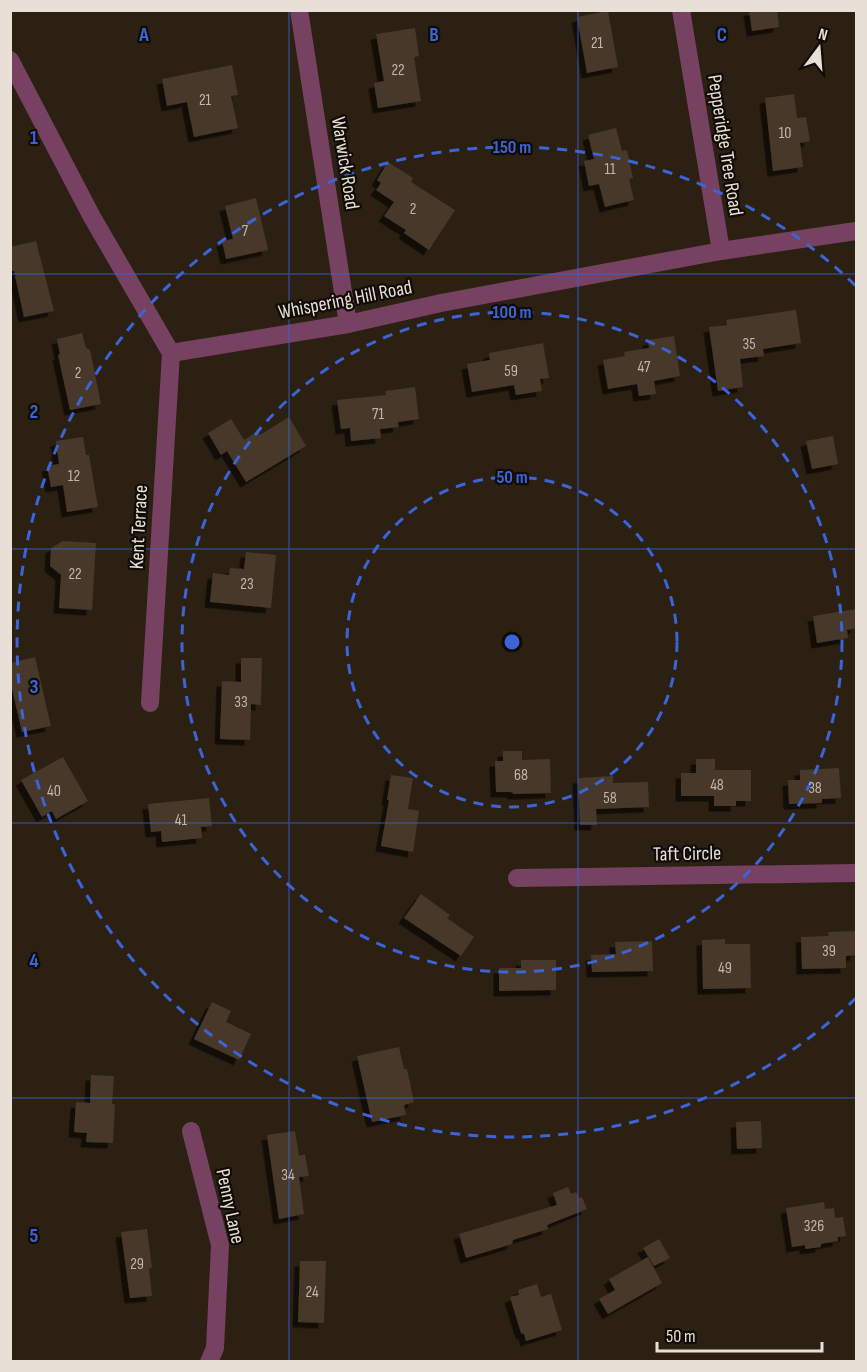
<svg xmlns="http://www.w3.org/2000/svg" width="867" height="1372" font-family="'Sofia Sans Condensed',sans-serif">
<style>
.building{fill:#46392a;filter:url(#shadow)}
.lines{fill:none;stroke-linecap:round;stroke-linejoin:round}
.street{stroke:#774161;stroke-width:18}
.grid{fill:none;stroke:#3b64d8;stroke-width:1.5;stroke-opacity:0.55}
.ring{fill:none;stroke:#3b64d8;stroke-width:3;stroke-dasharray:10 8}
.labels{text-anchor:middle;stroke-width:4.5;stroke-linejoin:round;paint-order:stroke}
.number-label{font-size:16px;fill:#c0b6ac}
.street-label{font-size:20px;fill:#e8e0d7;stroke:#100b05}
.grid-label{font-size:20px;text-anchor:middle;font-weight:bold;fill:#3b64d8;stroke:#100b05;stroke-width:4.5;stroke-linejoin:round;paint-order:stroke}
.centre{fill:#3b64d8;stroke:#100b05;stroke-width:3}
.ring-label{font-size:18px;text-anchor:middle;font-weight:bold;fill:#3b64d8;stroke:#100b05;stroke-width:4.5;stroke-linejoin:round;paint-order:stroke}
</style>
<defs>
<filter id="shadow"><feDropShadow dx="-5.5" dy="5.5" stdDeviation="0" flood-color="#0009"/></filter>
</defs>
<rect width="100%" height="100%" fill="#2c2012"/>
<g class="building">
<polygon points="749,10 777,10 779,27 752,31"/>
<polygon points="608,11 618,67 587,73 577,17"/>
<polygon points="415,28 419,56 414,57 421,101 378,108 374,83 384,81 376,34"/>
<polygon points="232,65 238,95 231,96 238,128 194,137 187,102 167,106 162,79"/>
<polygon points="794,94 797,118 806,117 810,141 800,143 803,167 773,171 765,98"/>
<polygon points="616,128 622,151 627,150 633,178 629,179 634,200 605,207 599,184 589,186 584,161 594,159 588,135"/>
<polygon points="388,162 413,178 411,182 455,210 429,250 404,233 406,230 384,216 394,202 376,190 381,183 377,180"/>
<polygon points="256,198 268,250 226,259 222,241 233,239 225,206"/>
<polygon points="36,241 54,311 24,317 14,271 10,271 10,247"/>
<polygon points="796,310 801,343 763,349 764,356 740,359 743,387 718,391 709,327 727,325 726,320"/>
<polygon points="82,333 86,348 90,350 101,404 70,410 58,355 60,354 57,339"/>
<polygon points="674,336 680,376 654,381 656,394 639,396 637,384 608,389 603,360 625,356 624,352 649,348 648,340"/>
<polygon points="543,343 549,378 540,379 542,391 516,395 514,385 472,392 467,364 490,360 489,353"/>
<polygon points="415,387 419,419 398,422 399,427 380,429 381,438 351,441 350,428 341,429 337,400 386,395 385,391"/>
<polygon points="289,417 306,446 246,482 227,451 221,455 208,433 231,419 244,440 258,431 260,435"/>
<polygon points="833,436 838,464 812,469 806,441"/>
<polygon points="83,437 86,455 89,455 98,507 67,512 63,485 51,487 47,466 59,464 56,441"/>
<polygon points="63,541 96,543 92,610 59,608 61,575 50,566 51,548"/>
<polygon points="246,552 276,555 271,608 210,602 213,573 229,575 230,568 244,569"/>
<polygon points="856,609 856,628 847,630 848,638 817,643 813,616"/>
<polygon points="35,657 51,726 22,732 10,680 10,663"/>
<polygon points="241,658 262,658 261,705 251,704 250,740 220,739 222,681 241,682"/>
<polygon points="503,751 522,751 522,760 550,759 551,793 514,794 511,792 496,792 495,761 503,761"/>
<polygon points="63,757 88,801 56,819 52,811 42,817 21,780"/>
<polygon points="696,759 715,759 715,770 751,770 751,801 736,801 736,806 714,806 714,796 681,796 681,773 696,773"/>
<polygon points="839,768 841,798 822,799 822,803 789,804 788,780 800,780 800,770"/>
<polygon points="391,775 413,778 408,809 419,811 413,852 381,846 389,800 387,800"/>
<polygon points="613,776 613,783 648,782 649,807 596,809 597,825 580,825 578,778"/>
<polygon points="209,798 212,826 201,827 202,838 162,842 161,831 151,832 148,804"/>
<polygon points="421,894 450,915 447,918 474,937 461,956 404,918"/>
<polygon points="856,931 856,955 846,956 846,968 802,969 801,937 829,936 828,932"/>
<polygon points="725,939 725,944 750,944 751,988 703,989 702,940"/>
<polygon points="652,941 653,971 592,972 591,955 616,954 615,942"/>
<polygon points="521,960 556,960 556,990 499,991 499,968 521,968"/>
<polygon points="212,1002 231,1011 226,1022 251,1034 239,1060 194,1039"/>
<polygon points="399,1047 404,1069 407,1069 414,1102 404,1105 406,1115 372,1122 357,1056"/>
<polygon points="91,1075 114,1076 112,1104 115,1104 113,1143 86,1142 87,1133 74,1132 76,1102 90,1103"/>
<polygon points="761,1121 762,1148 737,1149 736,1122"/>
<polygon points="295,1131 299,1156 305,1154 309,1176 299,1177 304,1214 279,1219 267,1135"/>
<polygon points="568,1187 571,1194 576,1192 579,1198 582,1197 587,1209 547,1225 548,1229 513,1240 512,1244 466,1258 459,1234 557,1205 553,1193"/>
<polygon points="824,1202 825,1209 834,1208 835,1218 843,1217 846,1236 838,1237 838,1241 821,1244 821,1247 805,1249 805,1245 792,1247 786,1208"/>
<polygon points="147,1229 152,1268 149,1268 152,1296 130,1298 121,1232"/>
<polygon points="659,1239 670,1258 654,1266 643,1248"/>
<polygon points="648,1257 662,1283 608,1314 599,1299 615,1290 609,1279"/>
<polygon points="300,1261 326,1261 324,1323 298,1322"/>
<polygon points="537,1284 541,1297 551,1294 562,1330 526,1341 524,1334 521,1333 510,1297 519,1295 518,1290"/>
</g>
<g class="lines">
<g class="street">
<polyline points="299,10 348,324"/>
<polyline points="681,10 721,251"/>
<polyline points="10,60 92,217 171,353 348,324 441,303 721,251 856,231"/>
<polyline points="150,703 171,353"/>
<polyline points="517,878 856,873"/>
<polyline points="191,1131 220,1245 215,1348 209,1362"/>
</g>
</g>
<path class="grid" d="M289,10V1362M578,10V1362M10,274H856M10,549H856M10,823H856M10,1098H856"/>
<g class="ring">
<circle cx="512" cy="642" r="165"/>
<circle cx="512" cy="642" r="330"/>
<path d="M856 998A495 495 0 1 1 856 286"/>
</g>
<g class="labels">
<g class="number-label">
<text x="597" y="48">21</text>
<text x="398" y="75">22</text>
<text x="205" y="105">21</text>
<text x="785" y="138">10</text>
<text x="610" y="174">11</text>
<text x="413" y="214">2</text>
<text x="245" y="236">7</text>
<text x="749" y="349">35</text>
<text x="644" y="372">47</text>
<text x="511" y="376">59</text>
<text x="78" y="378">2</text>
<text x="378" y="419">71</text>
<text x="74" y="481">12</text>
<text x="75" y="579">22</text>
<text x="247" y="589">23</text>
<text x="241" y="707">33</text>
<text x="521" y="780">68</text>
<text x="717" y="790">48</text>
<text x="815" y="793">38</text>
<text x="54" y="796">40</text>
<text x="610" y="803">58</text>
<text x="181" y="825">41</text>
<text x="829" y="956">39</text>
<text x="725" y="973">49</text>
<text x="288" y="1180">34</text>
<text x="814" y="1231">326</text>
<text x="137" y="1269">29</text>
<text x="312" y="1297">24</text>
</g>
<g class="street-label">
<text transform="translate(726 145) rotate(81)" y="7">Pepperidge Tree Road</text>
<text transform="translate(346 163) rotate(81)" y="7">Warwick Road</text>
<text transform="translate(345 299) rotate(-11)" y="7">Whispering Hill Road</text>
<text transform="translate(138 527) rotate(-87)" y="7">Kent Terrace</text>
<text transform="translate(687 853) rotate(-1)" y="7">Taft Circle</text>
<text transform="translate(231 1206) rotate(78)" y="7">Penny Lane</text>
</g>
</g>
<g class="grid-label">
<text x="144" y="41">A</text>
<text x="434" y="41">B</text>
<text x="722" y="41">C</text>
<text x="34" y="144">1</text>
<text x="34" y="418">2</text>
<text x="34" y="693">3</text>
<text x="34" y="967">4</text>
<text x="34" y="1242">5</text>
</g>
<circle cx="512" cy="642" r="9" class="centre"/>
<g class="ring-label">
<text x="512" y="153">150 m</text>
<text x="512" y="318">100 m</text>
<text x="512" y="483">50 m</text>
</g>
<rect width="867" height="1372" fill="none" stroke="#e8e0d7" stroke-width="24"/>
<g transform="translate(819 48) rotate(16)" stroke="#100b05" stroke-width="4.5" paint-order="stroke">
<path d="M0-4.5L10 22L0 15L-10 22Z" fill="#e8e0d7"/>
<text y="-9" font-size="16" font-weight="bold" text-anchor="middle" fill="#e8e0d7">N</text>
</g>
<path d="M657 1342v9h165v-9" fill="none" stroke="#e8e0d7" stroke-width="3"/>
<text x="666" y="1342" font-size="18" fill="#e8e0d7" stroke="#100b05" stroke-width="4.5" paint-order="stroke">50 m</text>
</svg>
